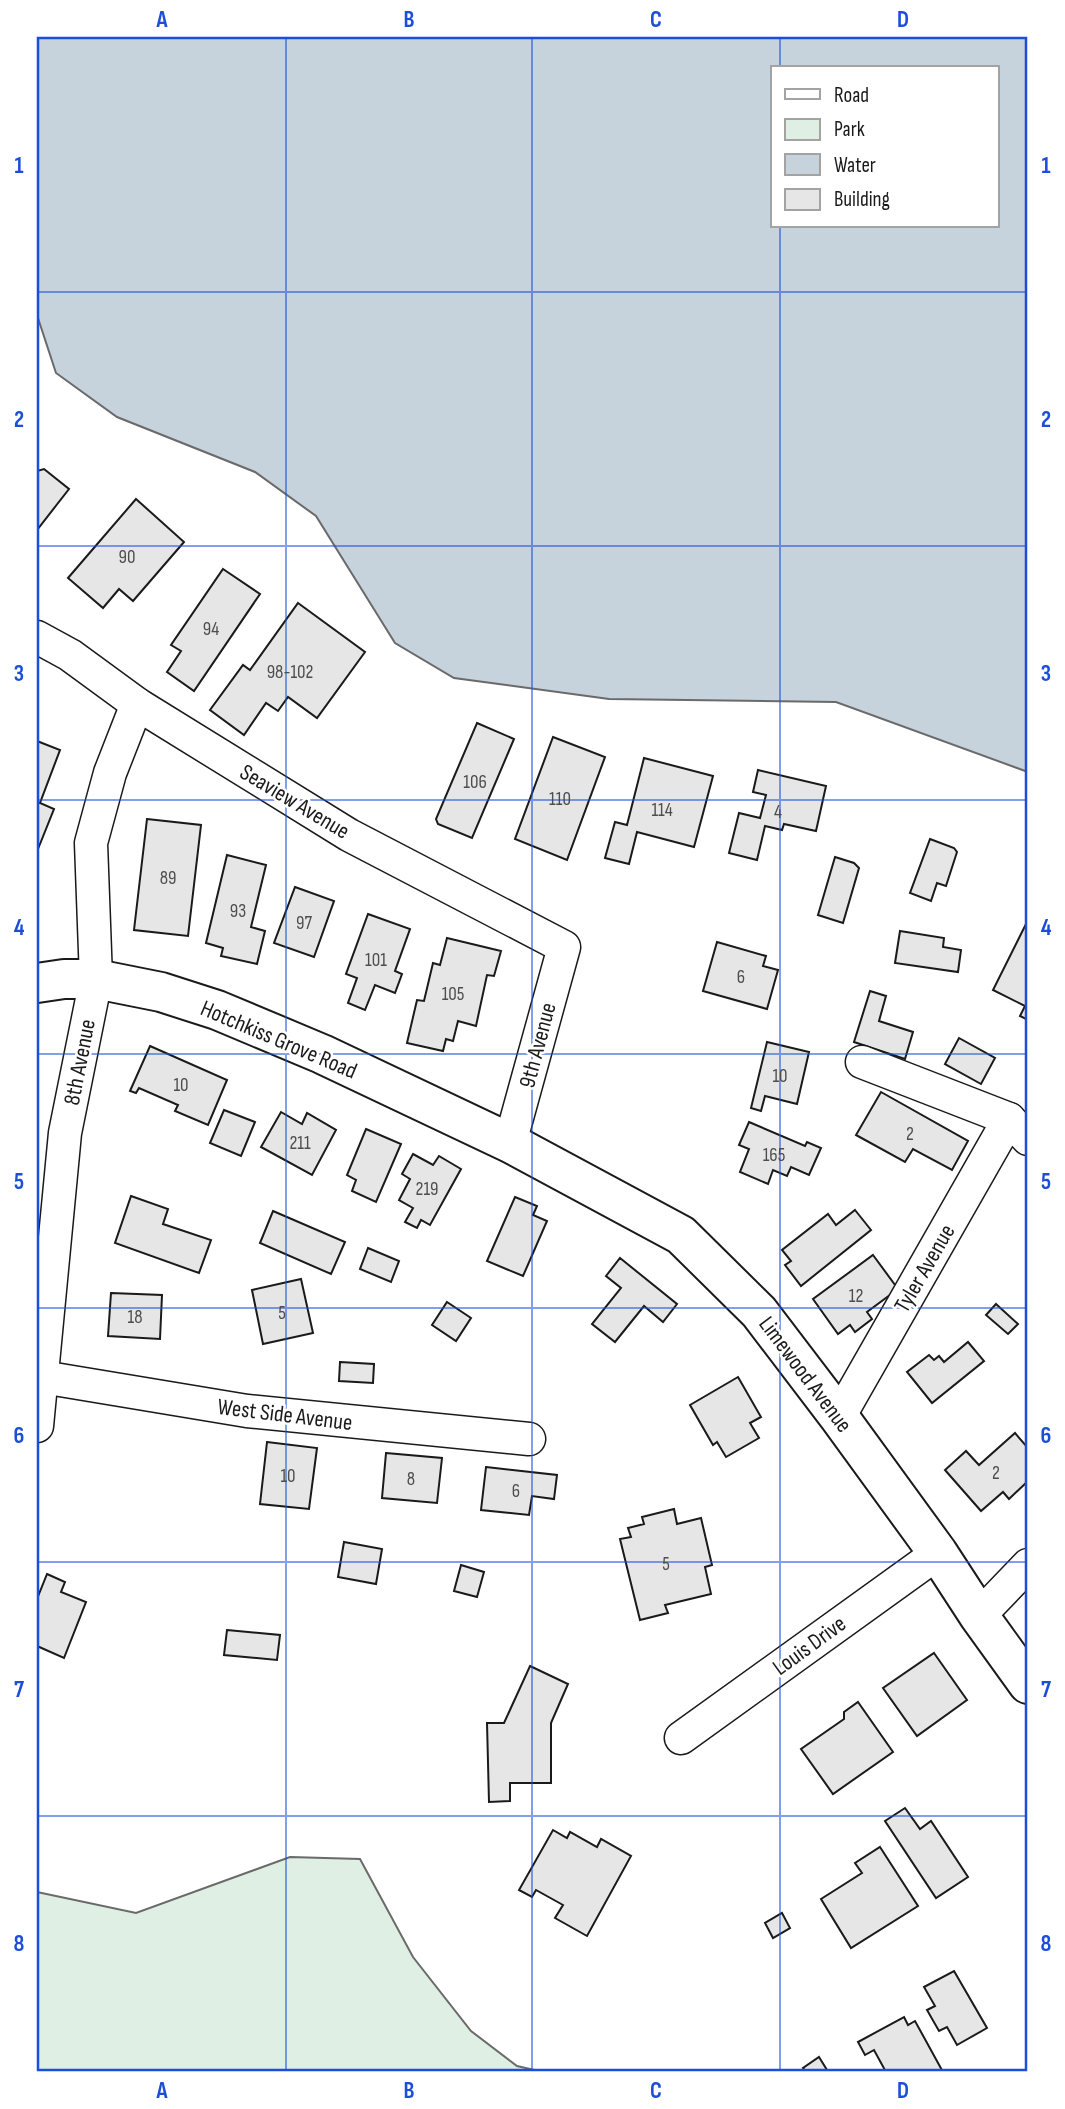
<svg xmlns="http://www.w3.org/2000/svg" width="1065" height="2109" font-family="'Sofia Sans Condensed',sans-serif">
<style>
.green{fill:#e0efe3;stroke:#6a6a6a;stroke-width:2}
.water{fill:#c6d2dc;stroke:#6a6a6a;stroke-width:2;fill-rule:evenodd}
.building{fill:#e6e6e6;stroke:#1a1a1a;stroke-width:2}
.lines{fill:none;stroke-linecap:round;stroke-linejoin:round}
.street-casing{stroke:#1a1a1a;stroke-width:35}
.secondary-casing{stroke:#1a1a1a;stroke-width:42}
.street{stroke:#fff;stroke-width:32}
.secondary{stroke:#fff;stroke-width:38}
.grid{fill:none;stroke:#1d4ed8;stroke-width:2;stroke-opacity:0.55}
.labels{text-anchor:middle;stroke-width:5;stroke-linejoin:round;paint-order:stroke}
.number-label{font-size:19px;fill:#4d4d4d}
.street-label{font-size:23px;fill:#1a1a1a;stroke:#fff}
.neatline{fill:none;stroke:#1d4ed8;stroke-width:2.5}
.grid-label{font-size:23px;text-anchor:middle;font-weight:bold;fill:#1d4ed8}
</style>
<rect width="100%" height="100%" fill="#fff"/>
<polygon class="green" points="290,1857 360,1859 413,1957 471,2031 517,2066 543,2072 37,2072 37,1892 136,1913"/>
<path class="water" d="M37,37H1028V772L836,702L609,699L454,678L395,643L316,516L255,472L117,417L56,373L37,315ZM773,68H997V226H773Z"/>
<g class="building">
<polygon points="44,469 69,489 37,530 37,471"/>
<polygon points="136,499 184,542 133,601 119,589 103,608 68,578"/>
<polygon points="223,569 260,594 194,691 167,672 181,651 171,645"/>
<polygon points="298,603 365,652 317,718 288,697 278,711 266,703 244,735 210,710 243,665 250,670"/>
<polygon points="477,723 514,739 472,838 438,824 436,819"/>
<polygon points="553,737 605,757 567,860 515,839"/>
<polygon points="37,741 60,750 40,803 54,809 38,849"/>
<polygon points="644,758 713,776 694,847 637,832 629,864 605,858 615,822 627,825"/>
<polygon points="758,770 826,786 816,831 784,824 782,830 765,826 757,860 729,853 739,813 760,818 766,795 753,792"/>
<polygon points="147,819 201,825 188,936 134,930"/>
<polygon points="930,839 954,848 957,852 946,886 937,883 931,901 910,893"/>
<polygon points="227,855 266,865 251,927 265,931 257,964 221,956 223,948 206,943"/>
<polygon points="835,857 854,863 859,868 843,923 818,915"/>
<polygon points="295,887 334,901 314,957 274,943"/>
<polygon points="368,914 410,929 395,971 402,974 395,993 375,985 365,1010 348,1003 357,978 346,974"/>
<polygon points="1028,920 1028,1020 1020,1016 1025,1006 993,990"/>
<polygon points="900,931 944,938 943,947 961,950 958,972 895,963"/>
<polygon points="447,938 501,951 494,976 487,975 476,1026 458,1021 453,1041 446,1039 443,1051 407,1043 417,1000 424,1001 433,963 440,965"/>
<polygon points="717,942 766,956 763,966 778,970 767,1009 703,991"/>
<polygon points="870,991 886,996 879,1021 913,1032 905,1059 854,1042"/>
<polygon points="959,1038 995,1058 981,1084 945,1064"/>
<polygon points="767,1042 809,1052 797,1104 765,1096 761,1111 751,1108"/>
<polygon points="150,1046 227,1080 208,1125 175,1111 178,1105 139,1088 136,1093 130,1091"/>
<polygon points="881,1092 968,1141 952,1170 913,1149 905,1162 856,1135"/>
<polygon points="224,1110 255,1122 241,1156 210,1143"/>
<polygon points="281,1112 302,1124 307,1113 336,1130 312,1175 261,1147"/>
<polygon points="749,1122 805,1146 807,1142 821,1148 809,1175 791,1167 787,1176 773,1170 768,1184 740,1172 749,1149 739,1145"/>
<polygon points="366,1129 401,1144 376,1202 352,1191 356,1180 347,1175"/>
<polygon points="413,1154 433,1165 439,1156 461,1169 430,1225 421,1220 417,1228 405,1222 413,1208 399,1200 410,1179 402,1174"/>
<polygon points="131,1196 168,1209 163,1224 211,1240 199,1273 115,1243"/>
<polygon points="515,1197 537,1206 533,1215 547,1221 523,1276 487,1261"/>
<polygon points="855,1210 871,1230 801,1286 785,1265 791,1261 782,1250 828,1214 836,1225"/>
<polygon points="273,1211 345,1242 331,1274 260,1243"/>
<polygon points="368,1248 399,1261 391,1282 360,1269"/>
<polygon points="873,1255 898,1289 867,1312 872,1319 855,1332 850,1325 838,1334 813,1299"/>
<polygon points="620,1258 677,1304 663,1322 644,1306 615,1342 592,1324 621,1288 606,1276"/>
<polygon points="301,1279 313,1333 263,1344 252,1290"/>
<polygon points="111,1293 162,1295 160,1339 108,1336"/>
<polygon points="447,1302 471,1318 456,1341 432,1325"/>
<polygon points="996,1304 1018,1324 1008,1334 986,1315"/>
<polygon points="968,1342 984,1361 932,1403 907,1372 929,1355 934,1360 939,1356 944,1362"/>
<polygon points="340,1362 374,1364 373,1383 339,1381"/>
<polygon points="738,1377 761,1417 750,1423 759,1438 726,1457 717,1442 713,1445 690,1405"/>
<polygon points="1015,1433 1028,1448 1028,1481 1009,1499 1003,1492 981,1511 945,1470 966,1451 979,1465"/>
<polygon points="267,1442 317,1448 309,1509 260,1504"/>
<polygon points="386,1453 442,1458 437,1503 382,1498"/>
<polygon points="486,1467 557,1475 554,1499 532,1496 529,1515 481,1510"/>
<polygon points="674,1509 677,1524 701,1518 712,1565 705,1567 711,1594 665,1605 668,1613 640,1620 620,1539 631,1537 628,1528 644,1524 642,1517"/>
<polygon points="344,1542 382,1549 376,1584 338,1577"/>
<polygon points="461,1565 484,1572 477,1597 454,1591"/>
<polygon points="47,1574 65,1582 61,1592 86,1602 64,1658 37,1646 37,1599"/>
<polygon points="227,1630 280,1635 277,1660 224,1655"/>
<polygon points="934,1653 967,1700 917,1736 883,1688"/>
<polygon points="530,1666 568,1684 551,1723 551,1783 510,1783 510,1801 489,1802 487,1723 504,1723"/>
<polygon points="858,1702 893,1752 833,1794 801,1749 844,1719 844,1712"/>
<polygon points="905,1808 920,1829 931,1821 968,1877 936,1898 885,1821"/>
<polygon points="553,1830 567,1838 570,1832 597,1847 601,1839 631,1856 587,1936 555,1918 563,1905 536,1890 532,1897 519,1890"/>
<polygon points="880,1847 918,1906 851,1948 821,1899 862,1873 855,1863"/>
<polygon points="782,1913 790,1928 773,1938 765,1923"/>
<polygon points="954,1971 987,2028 957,2045 947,2027 939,2031 927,2010 935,2006 924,1987"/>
<polygon points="904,2017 908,2025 915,2021 943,2072 886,2072 874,2050 865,2055 858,2042"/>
<polygon points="819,2057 827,2070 824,2072 806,2072 803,2068"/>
</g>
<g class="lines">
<defs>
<g id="street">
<polyline points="37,637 70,655 137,704 349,835 564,947 510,1143"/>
<polyline points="862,1062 1009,1119 1028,1139"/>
<polyline points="42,1377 247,1411 529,1439"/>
<polyline points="839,1417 1009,1119"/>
<polyline points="37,1426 65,1133 96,979 91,843 110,773 137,704"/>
<polyline points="979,1616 1028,1565"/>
<polyline points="681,1738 938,1553"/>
</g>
<polyline id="secondary" points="37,983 64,979 96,979 161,992 217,1010 322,1054 510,1143 681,1235 759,1312 839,1417 938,1553 979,1616 1028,1684"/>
</defs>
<use href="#street" class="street-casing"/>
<use href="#secondary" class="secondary-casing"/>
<use href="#street" class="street"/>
<use href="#secondary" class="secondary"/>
</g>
<path class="grid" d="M286,37V2072M532,37V2072M780,37V68M780,226V2072M37,292H1028M37,546H1028M37,800H1028M37,1054H1028M37,1308H1028M37,1562H1028M37,1816H1028"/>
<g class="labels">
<g class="number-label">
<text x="127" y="563">90</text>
<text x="211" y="635">94</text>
<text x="290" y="678">98-102</text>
<text x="475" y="788">106</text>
<text x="560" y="805">110</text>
<text x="662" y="816">114</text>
<text x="778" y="818">4</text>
<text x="168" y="884">89</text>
<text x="238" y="917">93</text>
<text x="304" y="929">97</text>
<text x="376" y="966">101</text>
<text x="741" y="983">6</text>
<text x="453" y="1000">105</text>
<text x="780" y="1082">10</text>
<text x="181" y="1091">10</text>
<text x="910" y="1140">2</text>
<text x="300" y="1149">211</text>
<text x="774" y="1161">165</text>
<text x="427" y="1195">219</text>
<text x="856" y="1302">12</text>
<text x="282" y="1319">5</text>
<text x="135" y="1323">18</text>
<text x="996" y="1479">2</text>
<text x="288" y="1482">10</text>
<text x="411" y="1485">8</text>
<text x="516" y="1497">6</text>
<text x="666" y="1570">5</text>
</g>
<g class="street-label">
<text transform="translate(295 801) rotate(31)" y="8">Seaview Avenue</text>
<text transform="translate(279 1039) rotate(23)" y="8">Hotchkiss Grove Road</text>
<text transform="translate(537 1045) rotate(-75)" y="8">9th Avenue</text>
<text transform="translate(79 1062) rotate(-79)" y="8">8th Avenue</text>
<text transform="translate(924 1268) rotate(-60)" y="8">Tyler Avenue</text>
<text transform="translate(806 1374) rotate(53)" y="8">Limewood Avenue</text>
<text transform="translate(285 1414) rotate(7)" y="8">West Side Avenue</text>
<text transform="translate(809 1645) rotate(-36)" y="8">Louis Drive</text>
</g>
</g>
<rect width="1065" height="2109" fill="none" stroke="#ffffff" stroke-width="77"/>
<rect x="771" y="66" width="228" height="161" fill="#ffffff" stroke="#a3a3a3" stroke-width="2"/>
<rect x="785" y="89" width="35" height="10" fill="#ffffff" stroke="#a3a3a3" stroke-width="2"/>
<text x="834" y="102" font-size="21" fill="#1a1a1a">Road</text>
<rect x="785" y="119" width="35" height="21" fill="#e0efe3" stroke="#a3a3a3" stroke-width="2"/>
<text x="834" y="136" font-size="21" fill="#1a1a1a">Park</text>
<rect x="785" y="154" width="35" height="21" fill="#c6d2dc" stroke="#a3a3a3" stroke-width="2"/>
<text x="834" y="172" font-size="21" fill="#1a1a1a">Water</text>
<rect x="785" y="189" width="35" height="21" fill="#e6e6e6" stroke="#a3a3a3" stroke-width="2"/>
<text x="834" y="206" font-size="21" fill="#1a1a1a">Building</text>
<rect x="38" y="38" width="988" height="2032" class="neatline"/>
<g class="grid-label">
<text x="162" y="27">A</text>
<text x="409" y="27">B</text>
<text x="656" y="27">C</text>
<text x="903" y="27">D</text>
<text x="19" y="173">1</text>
<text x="1046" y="173">1</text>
<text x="19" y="427">2</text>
<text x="1046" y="427">2</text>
<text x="19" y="681">3</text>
<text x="1046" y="681">3</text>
<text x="19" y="935">4</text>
<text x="1046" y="935">4</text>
<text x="19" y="1189">5</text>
<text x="1046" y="1189">5</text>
<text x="19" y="1443">6</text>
<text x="1046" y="1443">6</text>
<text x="19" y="1697">7</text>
<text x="1046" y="1697">7</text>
<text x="19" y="1951">8</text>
<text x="1046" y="1951">8</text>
<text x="162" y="2098">A</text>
<text x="409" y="2098">B</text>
<text x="656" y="2098">C</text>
<text x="903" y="2098">D</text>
</g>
</svg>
